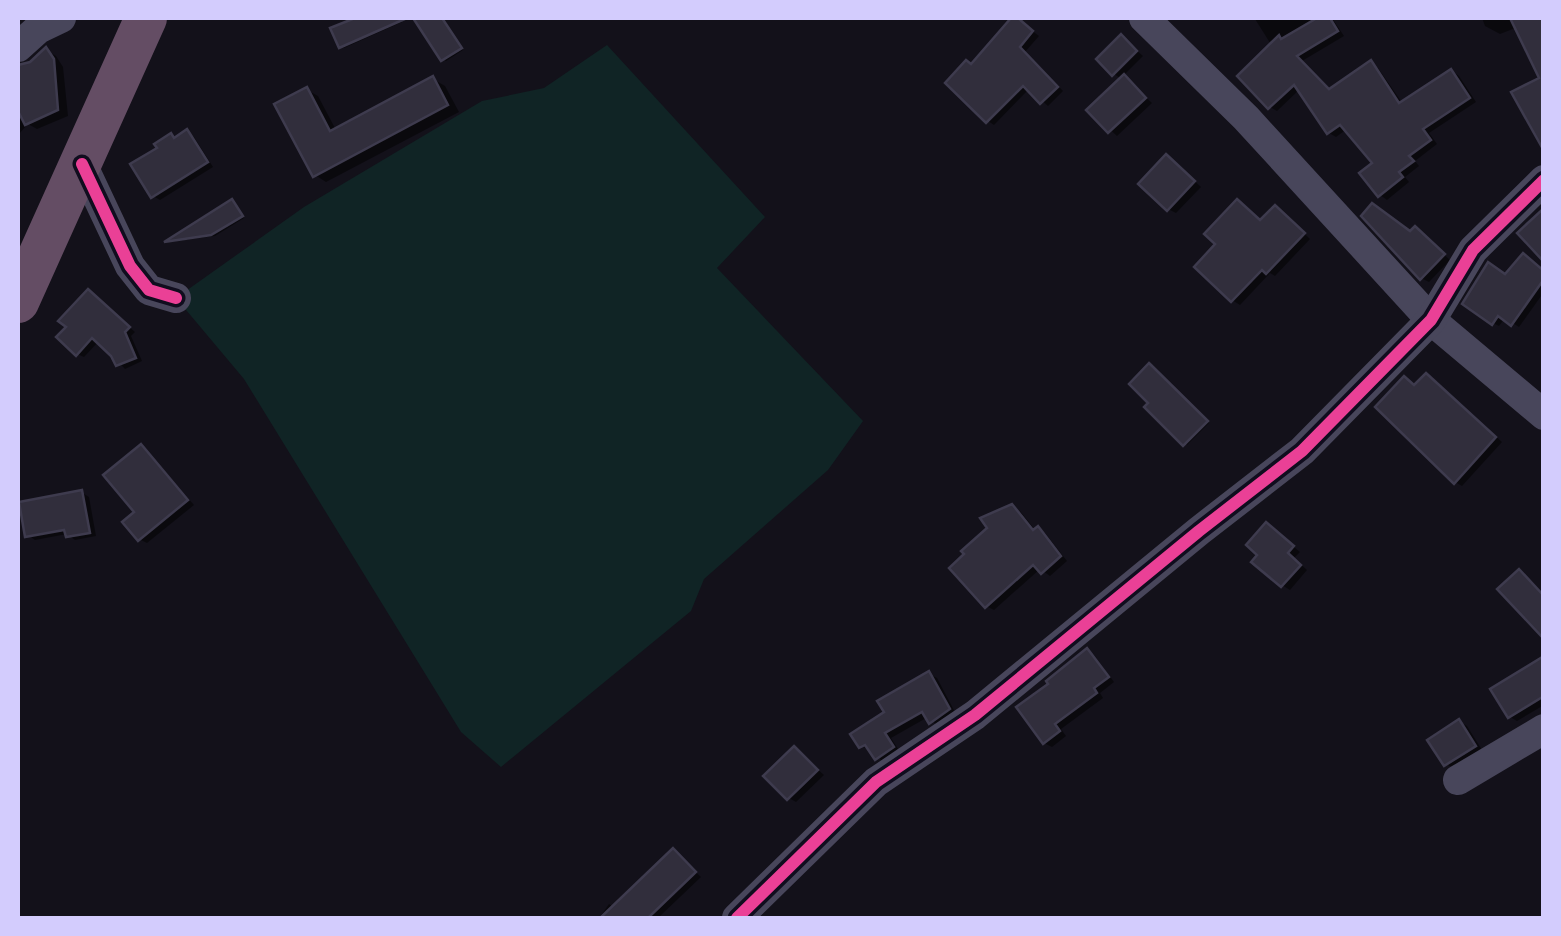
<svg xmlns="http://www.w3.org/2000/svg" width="1561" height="936" font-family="'Noto Sans',sans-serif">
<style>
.green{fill:#102425}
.shadow{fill:#0007}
.building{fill:#312e3c;stroke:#3e3b4e;stroke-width:2.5}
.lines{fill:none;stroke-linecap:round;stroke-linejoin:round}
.minor{stroke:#48465b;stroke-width:30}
.highway{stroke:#644d64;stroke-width:42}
.cycleway-casing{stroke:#100d1e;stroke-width:19}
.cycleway{stroke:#ea4096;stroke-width:12}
</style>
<rect width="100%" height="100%" fill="#13111a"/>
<polygon class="green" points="607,45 765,217 717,268 863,421 828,470 704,579 691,611 501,767 461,732 244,379 176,298 304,207 482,101 544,88"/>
<g class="shadow">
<polygon points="361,18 400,18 402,22 344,48 341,46 334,29"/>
<polygon points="416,18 442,18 463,50 446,61 443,59"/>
<polygon points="1015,18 1039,36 1025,52 1063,91 1048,106 1029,89 994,125 988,121 972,66"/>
<polygon points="1311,18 1314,22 1322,18 1332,18 1344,36 1302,61 1331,90 1371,63 1378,68 1403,104 1452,71 1459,76 1476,102 1429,133 1437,144 1415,161 1419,166 1405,177 1409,182 1387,200 1380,195 1375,163 1347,129 1336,137 1329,133 1300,89 1277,111 1270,107 1272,46 1255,19"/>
<polygon points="1482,18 1544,18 1544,70 1518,27 1500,34 1485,26"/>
<polygon points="1121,37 1143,56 1123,76 1152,103 1117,136 1089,110 1122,79 1114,74"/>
<polygon points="46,50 56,56 63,67 68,116 37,129 28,124 18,135 18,68 31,64"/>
<polygon points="433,79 445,86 459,112 326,182 315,175 307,90 318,96 336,130"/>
<polygon points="187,132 194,137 213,167 160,200 153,196 160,148 171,136 176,139"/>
<polygon points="1174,162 1201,187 1176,213 1168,209"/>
<polygon points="232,202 244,218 215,236 169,242"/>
<polygon points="1282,212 1310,239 1275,276 1270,273 1240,305 1232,300 1219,244"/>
<polygon points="1416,229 1450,260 1429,282 1421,278 1411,234"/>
<polygon points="1544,272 1544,292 1519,327 1505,318 1499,326 1493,323 1506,277"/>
<polygon points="89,292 135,332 131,336 142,361 125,369 99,341 84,357 77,354"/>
<polygon points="1153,368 1209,423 1187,445 1151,403"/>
<polygon points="1405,379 1416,387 1433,380 1502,442 1462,486 1455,482"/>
<polygon points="141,447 148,452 194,505 147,543 139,539 137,513"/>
<polygon points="81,492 89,497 96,536 75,540 67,534 35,540 28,535"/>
<polygon points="1012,506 1020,511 1036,531 1045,533 1067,561 1050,576 1040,569 994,610 986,606"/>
<polygon points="1267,525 1300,552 1294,558 1307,570 1290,590 1282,585"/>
<polygon points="1087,651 1094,655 1114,682 1100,693 1103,698 1061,729 1066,736 1052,747 1044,743 1043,691"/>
<polygon points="1544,661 1544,705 1517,721 1510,717"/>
<polygon points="929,674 937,678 956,714 938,726 928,717 891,738 900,752 884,763 870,749 860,746"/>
<polygon points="1460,722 1467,726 1482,750 1453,768 1446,764"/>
<polygon points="795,749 824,775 796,802 789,798"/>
<polygon points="673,851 701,877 658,918 599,918 609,904 615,908"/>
</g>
<g class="building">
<polygon points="355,18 407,18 339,48 330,28"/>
<polygon points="413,18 442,18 462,48 441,61"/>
<polygon points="1011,18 1018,18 1033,31 1020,47 1058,87 1040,104 1023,86 986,123 945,83 966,60 971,64"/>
<polygon points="1317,18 1330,18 1338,31 1297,56 1329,89 1371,60 1399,103 1451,69 1470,98 1423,129 1431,140 1409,156 1414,161 1399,172 1403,177 1378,197 1359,173 1372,163 1340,125 1327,134 1294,85 1268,109 1237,76 1279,35 1281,39"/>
<polygon points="1510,18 1544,18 1544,151 1511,92 1539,78"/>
<polygon points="1121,34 1137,51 1112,76 1096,59"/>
<polygon points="46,47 54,59 58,110 25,125 18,111 18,65 30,62"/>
<polygon points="1124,74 1146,98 1108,133 1086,110"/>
<polygon points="433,76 448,105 313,177 274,104 307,87 330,131"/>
<polygon points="187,129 208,162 151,198 130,164 157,148 154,144 171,133 174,138"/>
<polygon points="1166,154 1195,181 1167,211 1138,184"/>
<polygon points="232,199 243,216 211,235 164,242"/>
<polygon points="1237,199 1260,220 1275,205 1305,233 1266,274 1262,270 1231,302 1194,267 1215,244 1204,234"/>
<polygon points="1372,203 1410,231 1415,226 1445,254 1420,280 1361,216"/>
<polygon points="1544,208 1544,262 1517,233"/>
<polygon points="1523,253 1544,271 1544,279 1511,326 1498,316 1492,325 1462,304 1488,262 1505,274"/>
<polygon points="88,289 130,327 125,332 136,358 116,366 111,356 92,338 76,356 56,337 66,327 58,321"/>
<polygon points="1149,363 1208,421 1183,446 1144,407 1148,403 1129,384"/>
<polygon points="1426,373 1496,437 1454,484 1375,407 1404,376 1414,385"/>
<polygon points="141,444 188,500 138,541 122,522 134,512 103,475"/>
<polygon points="82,490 90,533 66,537 64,530 25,537 19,502"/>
<polygon points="1012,504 1033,530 1038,526 1061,556 1041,574 1033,565 985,608 949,568 964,554 961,551 987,528 980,518"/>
<polygon points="1266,522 1294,546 1288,553 1301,565 1281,587 1251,562 1257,555 1246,545"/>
<polygon points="1519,569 1544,596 1544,639 1497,589"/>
<polygon points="1087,648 1109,677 1094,688 1097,693 1055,724 1060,731 1043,744 1016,707 1041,689 1048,684 1046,681"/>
<polygon points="1544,656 1544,696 1508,718 1490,689"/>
<polygon points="929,671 950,709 929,724 922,712 885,733 894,747 875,760 865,745 859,748 850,734 884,712 877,701"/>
<polygon points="1459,719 1476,746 1444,766 1427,740"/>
<polygon points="794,746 818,770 787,800 763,776"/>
<polygon points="673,848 696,872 648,918 600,918"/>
</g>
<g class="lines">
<g class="minor">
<polyline points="1144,18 1246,118 1431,320 1544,415"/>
<polyline points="18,47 38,29 61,18"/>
<polyline points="82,164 130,266 149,290 176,298"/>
<polyline points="1458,780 1544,729"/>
<polyline points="737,918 876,782 975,715 1199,531 1302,451 1431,320 1473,250 1544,180"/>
</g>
<polyline class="highway" points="18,302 146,18"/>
<defs>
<g id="cycleway">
<polyline points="82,164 130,266 149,290 176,298"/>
<polyline points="737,918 876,782 975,715 1199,531 1302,451 1431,320 1473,250 1544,180"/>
</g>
</defs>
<use href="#cycleway" class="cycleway-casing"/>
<use href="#cycleway" class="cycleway"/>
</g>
<rect width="1561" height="936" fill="none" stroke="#d3ccfd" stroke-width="40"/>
</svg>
